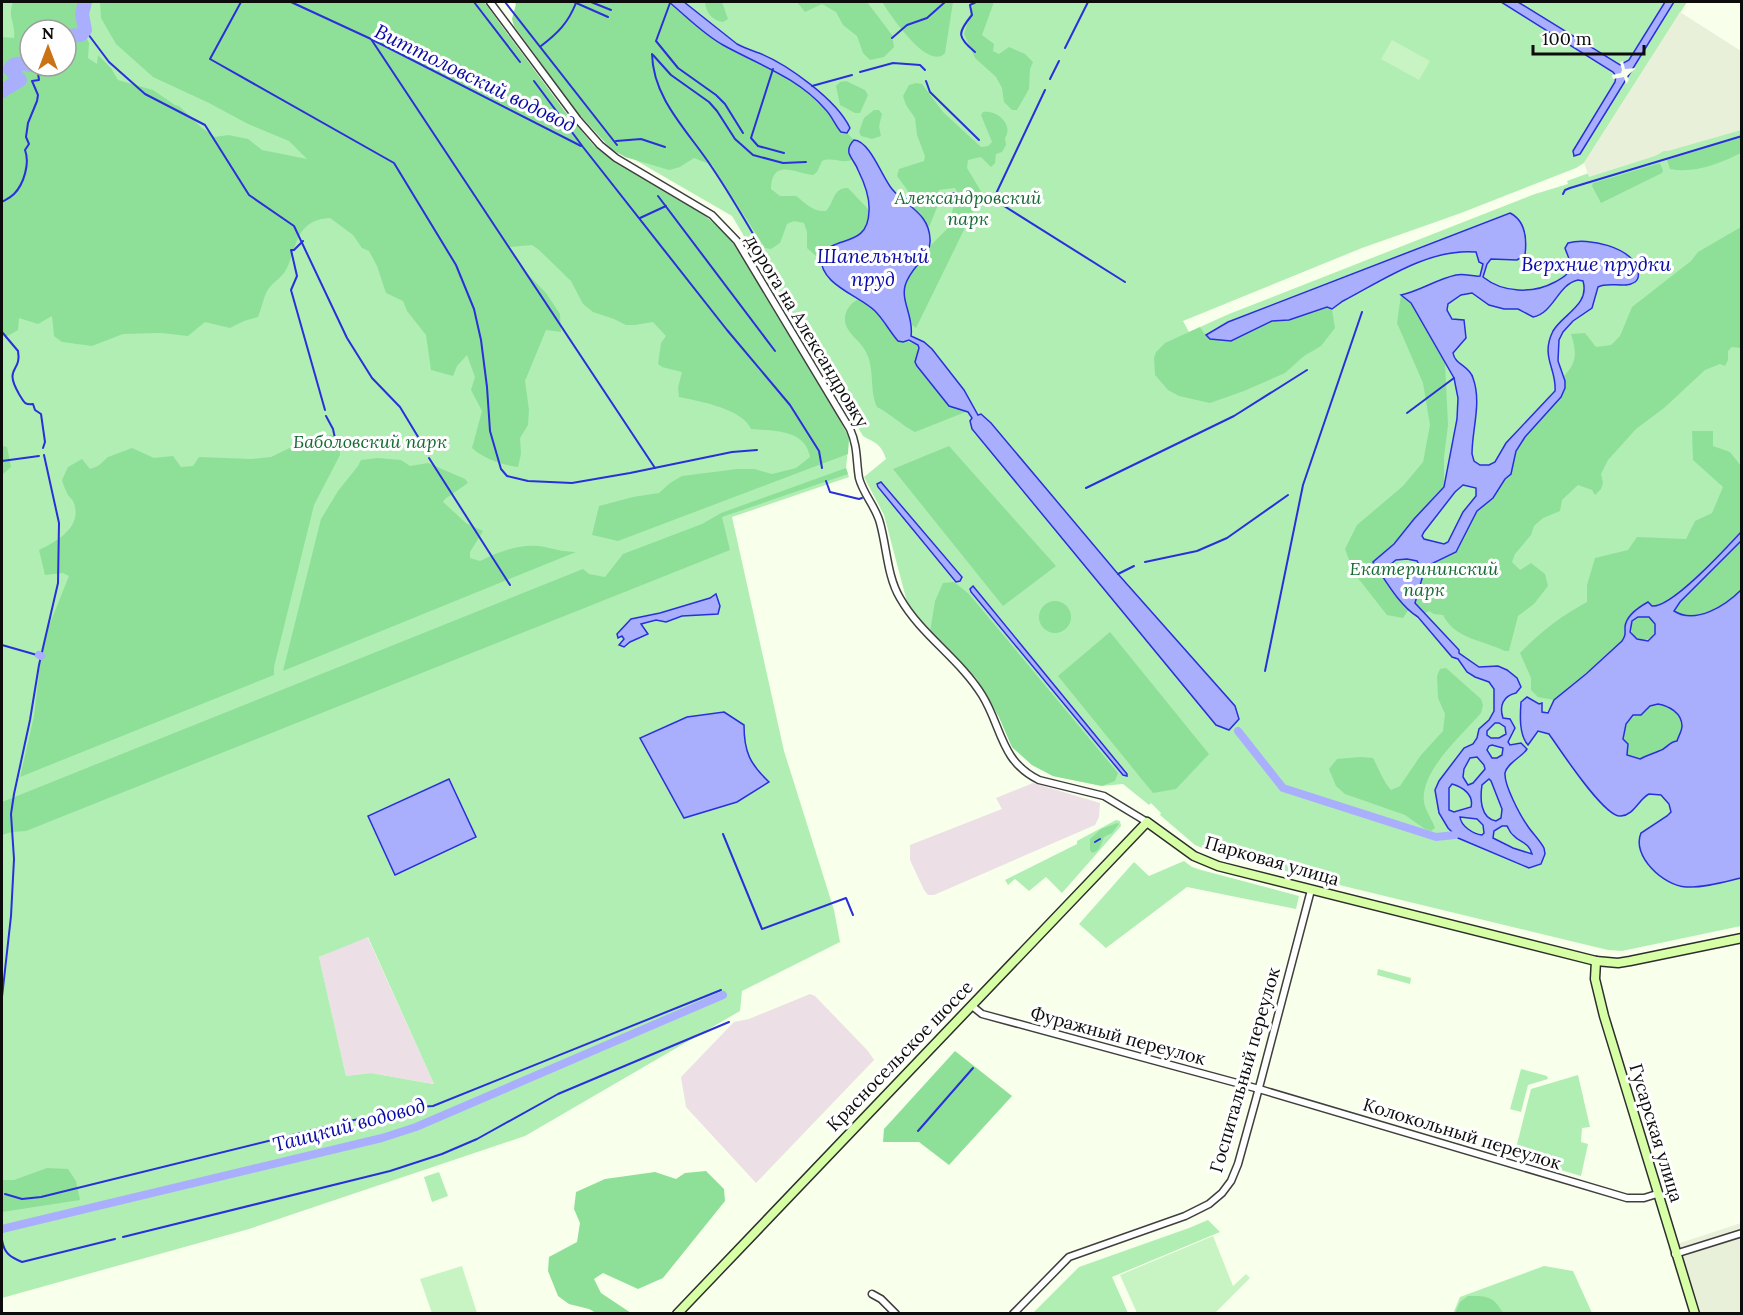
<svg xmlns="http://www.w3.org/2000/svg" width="1743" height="1315" font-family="Lora,serif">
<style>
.industrial{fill:#ecdfe6}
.green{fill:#b1eeb4;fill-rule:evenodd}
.forest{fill:#8ee098;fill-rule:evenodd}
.pitch{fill:#c8f4c4}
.plaza{fill:#e9f0da}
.water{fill:#aaaffd;stroke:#2930db;stroke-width:1.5;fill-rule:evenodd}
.pier{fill:#f8ffeb}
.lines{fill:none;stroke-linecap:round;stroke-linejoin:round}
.stream{stroke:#2930db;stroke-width:2}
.canal{stroke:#aaaffd;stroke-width:8}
.river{stroke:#aaaffd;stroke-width:14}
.street-casing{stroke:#3f3f3f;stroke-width:9}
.secondary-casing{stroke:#2e2e2e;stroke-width:11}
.street{stroke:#fff;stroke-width:6}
.secondary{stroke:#d7ffa6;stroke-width:8}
.labels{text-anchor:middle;stroke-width:6;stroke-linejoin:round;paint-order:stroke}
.park-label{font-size:18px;font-style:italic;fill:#166a34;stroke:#fff}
.street-label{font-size:18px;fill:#0c0c0c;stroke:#fff}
.water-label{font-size:20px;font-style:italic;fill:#0909aa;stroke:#fff}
</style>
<rect width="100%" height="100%" fill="#f8ffeb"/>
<g class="industrial">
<polygon points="1033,783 1100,803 1099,817 1095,825 934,895 928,895 924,890 910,860 910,845 1002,809 996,798"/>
<polygon points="367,936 434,1084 371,1073 346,1076 319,957"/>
<polygon points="810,994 815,996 868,1051 874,1060 756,1183 686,1107 681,1077 734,1022 749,1019"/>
</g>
<g class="green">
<path d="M2,2H484L566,113L594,146L613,161L702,213L730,238L837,415L849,438L846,468L849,477L732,517L784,751L834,910L840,942L742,991L740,1011L525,1136L249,1229L2,1298ZM30,30H66V66H30ZM368,937L434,1084H433L371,1073L346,1076L319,957Z"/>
<path d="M514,2H1687L1584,163L1576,168L1461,213L1362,248L1183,321L1189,332L1229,314L1535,194L1568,184L1567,181L1616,163L1741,127V926L1622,951L1608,950L1327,882L1207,850L1195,845L1160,815L1161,813L1151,803L1149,805L1123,784L1102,786L1053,776L1032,765L1012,747L999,717L977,679L922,623L907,602L884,515L864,477L886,459C881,444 877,444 863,436L732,216L637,161Z"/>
<polygon points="1116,820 1120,821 1121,826 1062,893 1046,877 1029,891 1015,879 1008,885 1005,880 1077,844 1077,841"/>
<polygon points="1184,861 1192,867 1201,870 1299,896 1296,909 1187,887 1106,948 1079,924 1134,862 1149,876"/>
<polygon points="1378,969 1411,978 1410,984 1377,975"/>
<polygon points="1521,1069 1547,1076 1548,1079 1528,1085 1521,1112 1510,1109"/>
<polygon points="1578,1075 1590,1127 1582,1128 1581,1142 1588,1144 1581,1176 1514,1156 1531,1089"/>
<polygon points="439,1172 448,1196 432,1202 424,1177"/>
<polygon points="1208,1220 1220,1232 1112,1277 1128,1313 1033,1313 1079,1267 1189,1228"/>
<polygon points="1544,1266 1573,1271 1592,1313 1453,1314 1460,1297"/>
</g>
<g class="forest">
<path d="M13,2H79L77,15L89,43L88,58L97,64L98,55L111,68L118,80L153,90L175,105L179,106L202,128L215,137L228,135L248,139L262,150L307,159L289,141L248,124L209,103L153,77L116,44L101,18L100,2H484L566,113L594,146L613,161L702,213L730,238L837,415L849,438L848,454L618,541L592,535L599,506L633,497L659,493L670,483L682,476L737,469H754L772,474L796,468L810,457C805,429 774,431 751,429C743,409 699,401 679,397L678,388L682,372L662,367L658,364L661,343L666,336L653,322L635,325H626L614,319L593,312L583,304L571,281L539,250L532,245L509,247L518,264L546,293L560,314L561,332L546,330L525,381L529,410L528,425L520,438L521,454L518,467C503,465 484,459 472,448L482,411L471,390L475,377L467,355L457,366L453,376L431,370L426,335L407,311L403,301L386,293L377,266L369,251L362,248L353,235L330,218C295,220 298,246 286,270C282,277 275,281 270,287C264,293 262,308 258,317L244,321L230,328L205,322L188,336L161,333L123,334L92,346L62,342L54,336L52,316L38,324L19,318L18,330L6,337L2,334V37L14,38C16,22 7,19 13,2ZM30,30H66V66H30Z"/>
<path d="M514,2H669L700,29L797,84L826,110L841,132L847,133L854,140L849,147L853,159C843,165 833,156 822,161L817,172L813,175C796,174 772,157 771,189L780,196H796C806,203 812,212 826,211C834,203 833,187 848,188L870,211C861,255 835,232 821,256H816L807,248V232L804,223L794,221L787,224L780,243L771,249L765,248L712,165L694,158L680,167L669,170L625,157L611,149L576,111L514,26L512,19L516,4Z"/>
<path d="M705,2H722L728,19L723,22C712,21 706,12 705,2Z"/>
<polygon points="797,2 867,2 892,35 894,47 884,57 870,60 863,53 857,36 843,25 836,12 822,4 805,12"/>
<path d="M882,2H953L945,53C928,72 890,14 882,2Z"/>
<polygon points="974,2 994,2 982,35 994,44 993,51 999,54 1009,47 1025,54 1033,62 1030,69 1029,89 1017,110 1012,110 1004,102 1002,88 996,77 975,58 964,34"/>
<polygon points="846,81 865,90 868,95 860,113 855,113 840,105 836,86 840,82"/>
<path d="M916,83L922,84L943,112L981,147L988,146L992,142L981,115L983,112C997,109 1014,125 1005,138L1006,145L1002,152L996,154L995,163L991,167L981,157L968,160L967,168L982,193L916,328L912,325L905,302L904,292L905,284L913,267L928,253L931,245L954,222L952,211L959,196L955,188L939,190L936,200L938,205L929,227L921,215L903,200L908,191L897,176L899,169L924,161L925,156L917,135L915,118L906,105L903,96L909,85Z"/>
<polygon points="874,110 879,110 882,114 879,126 881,136 872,139 861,136 859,132 864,118"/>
<path d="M1741,137V153C1721,163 1694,174 1670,169L1667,160Z"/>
<polygon points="1660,163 1663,171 1662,173 1601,203 1592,186 1593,183"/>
<path d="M1741,227V348L1732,347L1728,351V360L1725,366L1720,364L1705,370L1664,408L1636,429L1608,460L1601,474L1603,483L1601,489L1595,495L1592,490L1578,485L1562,500L1560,511L1543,518L1534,526L1531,535L1515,554L1512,562L1520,570L1531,563L1545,574L1548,586L1534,604L1518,616L1509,651H1505C1482,640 1455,639 1443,615L1434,614L1429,611L1424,614L1415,603L1423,575L1433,564L1456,552L1477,511L1493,498L1505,479L1511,474L1516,451L1525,437L1553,407L1565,381L1563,377C1577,363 1577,353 1571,334L1585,333L1596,347L1611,345L1620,336L1632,307L1691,261L1698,252Z"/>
<polygon points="1401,295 1411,303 1445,363 1448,425 1444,457 1444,487 1414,519 1394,544 1380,556 1391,589 1409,609 1403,618 1387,615 1354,573 1345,549 1357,525 1403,486 1423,462 1430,425 1423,383 1397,323"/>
<path d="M859,299L875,311L894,337L918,345L919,348L916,356L954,408L968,411L915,432C901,425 891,414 877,407C869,390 875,369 866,352C861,341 846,333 845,321C844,311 851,302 859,299Z"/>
<polygon points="1327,307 1332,309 1335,328 1321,346 1304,356 1285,373 1244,391 1210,403 1179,396 1168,390 1155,375 1154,358 1156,352 1165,343 1200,327 1206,336 1231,341 1272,321 1289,320"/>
<path d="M1692,431H1713V446L1730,452L1741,466V532L1681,592L1658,607L1652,606L1625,624V636L1622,641L1564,693L1554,700L1538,697L1531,690V678L1520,653C1540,632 1561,616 1587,602V585L1595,558L1628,550L1637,537L1686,539L1695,521L1712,513L1723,487L1693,460Z"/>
<path d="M331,435L340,440V455L314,505L274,667V675L20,777L34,716L40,664L48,628L69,576L63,573L45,575L39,550C58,541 84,526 73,501C71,498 68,496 67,493C65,489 63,484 62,480L68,467L82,459L90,469L98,466L108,457L132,448L154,458L173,456L181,467L193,466L199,457L251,459L271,457L304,441Z"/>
<polygon points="2,446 7,447 11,467 2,475"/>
<polygon points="949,446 1056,566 1003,606 893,469"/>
<path d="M378,458L401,460L410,466L428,463L465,479L468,483L445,499L443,502L466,523L483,531L470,552V558L480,561C498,552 518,544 539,546C551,548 563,552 576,552L283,671L321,519L338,491L358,466L361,460Z"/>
<polygon points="846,468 848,474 722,517 730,550 26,831 12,832 2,835 2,802 583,569 589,574 605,577 623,554 702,524 721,513"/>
<path d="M1741,541L1740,592C1723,605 1697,624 1674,611L1680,602Z"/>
<polygon points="954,582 969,594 1118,773 1115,781 1102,786 1053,776 1032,765 1012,747 999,717 977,679 930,632 935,601 943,583"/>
<circle cx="1055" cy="617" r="16"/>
<circle cx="1643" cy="628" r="12"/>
<polygon points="1110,632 1209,754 1176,789 1153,793 1058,676"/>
<path d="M1446,668L1481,699L1483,705L1481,713C1462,735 1420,771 1424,802C1425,810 1432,819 1435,828L1431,831L1425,829L1405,815L1345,794L1336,786L1329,769L1337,759L1361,757L1373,758C1379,769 1383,781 1391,790L1400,786L1421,755L1443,731L1445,714L1438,698L1437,676L1440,669Z"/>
<path d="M1658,704C1669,706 1682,713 1682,726C1682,731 1679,737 1677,741C1668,742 1667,749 1659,751C1652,754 1647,755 1640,759L1627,756C1623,739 1622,728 1633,715H1641L1650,706Z"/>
<path d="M1117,823L1119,824L1112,833L1104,837C1101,844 1100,851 1092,853L1090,850V839L1101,829Z"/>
<polygon points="955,1051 1012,1096 949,1165 919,1142 883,1142 884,1129"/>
<polygon points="47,1168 68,1169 76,1181 80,1200 2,1212 2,1180 14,1180"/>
<polygon points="706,1171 724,1189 725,1201 663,1278 638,1289 603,1273 594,1279 601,1293 631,1313 596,1313 589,1309 569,1304 558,1296 548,1271 549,1257 577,1242 580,1223 574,1209 576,1192 605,1179 655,1172 676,1179 685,1173"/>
<path d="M1468,1296C1488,1296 1493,1296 1503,1313H1455L1460,1302Z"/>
</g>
<g class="pitch">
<polygon points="1392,40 1430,61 1419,80 1381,59"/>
<polygon points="1213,1236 1233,1286 1246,1274 1250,1278 1215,1313 1137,1313 1120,1275"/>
<polygon points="462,1266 477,1313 432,1313 420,1279"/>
</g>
<g class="plaza">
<polygon points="1680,12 1741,51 1741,130 1668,151 1664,151 1655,156 1589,177 1584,163"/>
<polygon points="1741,1223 1741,1313 1689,1313 1668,1247"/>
</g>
<g class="water">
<path d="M669,2H684L737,44C744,48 751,50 759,53C787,64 837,100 850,128L847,133L841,132C835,125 832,116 825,109C797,77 759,65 723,45C703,34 686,16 669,2Z"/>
<polygon points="1501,2 1518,2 1620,65 1629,60 1665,2 1674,2 1580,154 1574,156 1573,151 1615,82 1616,76 1613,72"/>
<path d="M854,140C870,141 882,177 892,189C907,207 929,213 930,239C932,257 910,266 905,286C901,302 914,317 911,336L924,342L932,349L964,390L978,415L981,414L991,423L1118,574L1235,706L1239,719L1229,730L1216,725L972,429L970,421L972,418L968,412L949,406L917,366L915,362L919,348L918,345L909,340L903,342L898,341C890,332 884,320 875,311C859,295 819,285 821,256C834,234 868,249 869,211C870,197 864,182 858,170C856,164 851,159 849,153C848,148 850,144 854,140Z"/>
<path d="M1510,213C1526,221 1527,239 1525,255L1517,260L1491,259L1487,264L1483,277C1503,293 1533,294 1555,282C1560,279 1567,276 1569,271C1573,264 1567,255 1565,248L1568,243C1588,237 1632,247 1638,270C1639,275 1639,279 1635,282C1625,289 1609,281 1598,287L1592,308L1573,321L1563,332L1559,340L1558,361L1565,381V388L1561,397L1525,437L1516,451L1511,474L1505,479L1493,498L1477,511L1456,552L1433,563L1423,575L1415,603L1459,650V653L1479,667L1498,666L1507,670L1517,678L1521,687L1516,693C1503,696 1499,706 1503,718L1510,719L1515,728L1508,742L1510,745L1521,743L1527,749C1522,757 1507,763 1505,773C1504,785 1520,815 1527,825C1532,833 1539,839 1544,848L1545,854L1541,864L1529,868L1458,838L1448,828L1439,813L1435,790L1439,781L1464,748L1473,744L1477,738L1479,729L1489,720L1494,711V689L1489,682L1475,677L1467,672L1458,659L1452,657L1418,617C1399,605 1386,581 1373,562L1394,544L1414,519L1444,487L1457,419L1458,398L1454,378L1411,303L1401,295C1420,291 1437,279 1456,275C1465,273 1472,277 1480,276L1483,264L1479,262L1476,252C1429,248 1383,280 1343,301L1332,309L1327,307L1289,320L1272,321L1231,341L1210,339L1206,335L1228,322ZM1578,280L1583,281C1590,305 1563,314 1553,331C1540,357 1557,369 1555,391L1506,443L1495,462L1489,465H1480L1474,461L1472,454C1472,429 1482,403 1473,378C1470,366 1455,365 1453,353L1466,338L1464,320L1452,319L1447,310L1448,304L1461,295L1472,293L1489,305L1504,309H1518L1533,317C1554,313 1558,284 1578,280ZM1463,485L1476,488V496L1463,512L1448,542L1444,544L1424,539L1422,536L1424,532L1455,492ZM1407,559L1417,561L1420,566L1419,569L1411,576H1403L1392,569L1391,564L1396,560ZM1495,723H1499L1505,727L1506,734L1499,738H1491L1487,735V731ZM1492,745L1503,748L1502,755L1497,758H1492L1487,750L1489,746ZM1477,757L1484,765L1485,769L1473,783L1468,785L1463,777L1464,769L1470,758ZM1489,779L1491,781L1502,809L1501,818L1496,821C1480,818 1480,798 1482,785ZM1452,784C1463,787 1474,795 1471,807L1454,812L1449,810V788ZM1460,817L1477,819L1483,825L1484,833L1482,835C1473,834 1461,826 1460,817ZM1502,826H1507C1509,829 1510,833 1513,835C1520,843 1529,842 1532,854L1513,848L1493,838L1494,831Z"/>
<polygon points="881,482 962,577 960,581 956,582 878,487 877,484"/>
<path d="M1741,532V541L1680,602L1674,611C1696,625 1726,605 1741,590V878C1724,882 1704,888 1686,887C1664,886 1631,856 1641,833L1667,816L1671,812L1669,804L1661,795L1649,794C1638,800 1634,815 1621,816C1605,819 1559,748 1549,734L1538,731L1528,745C1519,735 1520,716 1521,702L1527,697L1539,704L1542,703V712L1548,713L1554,700L1586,674L1622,641C1626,635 1625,633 1625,627C1626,615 1639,607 1648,602L1652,606C1672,608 1726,548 1741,532ZM1638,617H1649L1655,624V634L1648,641L1637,639L1630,632L1632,621ZM1658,704C1669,706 1682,713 1682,726C1682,731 1678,737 1677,741C1668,742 1667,749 1659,751C1652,754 1647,755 1640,759L1627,755L1628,744L1623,739L1626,724L1633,715H1641L1650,706Z"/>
<polygon points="973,586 1127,774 1127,776 1123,775 971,592 970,589"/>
<polygon points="716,594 720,606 718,614 682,616 666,622 656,620 641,624 648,634 630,642 624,647 619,645 624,639 622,636 618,638 617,634 631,619 660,613 710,598"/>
<path d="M724,712L744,725C744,752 750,764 769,782L737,802L684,818L640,738L687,717Z"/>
<polygon points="449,779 476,837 395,875 368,816"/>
</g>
<polygon class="pier" points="1623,61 1625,69 1636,68 1627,76 1629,80 1626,84 1624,77 1613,79 1612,75 1621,73 1622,70 1620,62"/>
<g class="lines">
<g class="stream">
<polyline points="241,2 210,59 394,163 456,265 474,309 481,340 487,387 490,431 501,469 507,476 528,481 572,483 630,473 732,452 757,450"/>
<polyline points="291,2 371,39 581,146"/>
<polyline points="474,2 520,62"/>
<polyline points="505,2 617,145"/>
<polyline points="574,2 608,17"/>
<polyline points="591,2 611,10"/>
<polyline points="670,3 656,41 678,68 716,95 725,104 743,133"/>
<polyline points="85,30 109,62 145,94 205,125 249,195 294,226 347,338 372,378 400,407 426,450"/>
<polyline points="892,38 907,25 927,18 945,2"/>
<polyline points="371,39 655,468"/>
<path d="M541,46C558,33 568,23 576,3"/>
<polyline points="1065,48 1088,2"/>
<path d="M975,52C957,37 957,33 972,15L970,5L976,2"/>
<path d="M652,54C653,99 688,131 711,166C737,204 759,245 783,285"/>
<polyline points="653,55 671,75 709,102 717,111 735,139 753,155 783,163 806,162"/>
<polyline points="773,69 751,138 758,146 784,153"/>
<polyline points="860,72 893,63 920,65 925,70"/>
<polyline points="1050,79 1059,61"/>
<polyline points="534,81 583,147 727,330 790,405 819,451 822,468"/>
<polyline points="926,81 930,92 979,140"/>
<polyline points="812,86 852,75"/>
<polyline points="616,141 641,139 665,147"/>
<polyline points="969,192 980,195"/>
<polyline points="1563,194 1565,190 1570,188 1742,136"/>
<polyline points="658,196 775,351"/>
<polyline points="988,197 993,199 1125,282"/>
<polyline points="994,198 1045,90"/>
<polyline points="903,200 954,193"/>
<path d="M2,202C5,200 10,198 14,194C24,184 30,163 25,150L29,144L26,137L28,123L37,101L38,95L32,81L39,80L37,66"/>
<polyline points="640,218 666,206"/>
<polyline points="303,241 294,250 291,250 297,276 291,290 325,410"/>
<path d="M2,332L18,351C22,373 3,366 19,394C24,402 24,405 33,404L35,410L41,414L45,442L43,448"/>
<polyline points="1407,413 1454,378"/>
<polyline points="326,416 333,429 336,443"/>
<polyline points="429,458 510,585"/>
<polyline points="2,461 39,456"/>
<polyline points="826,481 830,492 859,499 862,498"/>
<polyline points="1086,488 1234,416 1307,370"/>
<polyline points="1145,562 1197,551 1227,538 1288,495"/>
<polyline points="1118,574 1134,566"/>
<polyline points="2,645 37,655"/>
<polyline points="1265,671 1303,485 1362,312"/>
<polyline points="723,834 762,929 846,898 853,915"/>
<polyline points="1095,842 1100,839"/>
<polyline points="2,997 11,916 14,859 11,814 14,794 30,720 39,665 58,583 59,523 44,455"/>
<polyline points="918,1131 973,1068"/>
<polyline points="5,1194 22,1199 41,1197 349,1121 418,1107 433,1106 721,990"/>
<polyline points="123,1237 390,1171 442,1154 477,1139 558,1094 729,1022"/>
<path d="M2,1240C4,1253 10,1257 22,1262L115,1239"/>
</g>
<g class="canal">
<polyline points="39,655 41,656"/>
<polyline points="1238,731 1283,788 1436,837 1455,835"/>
<polyline points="2,1229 382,1138 416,1127 723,995"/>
</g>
<g class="river">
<polyline points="66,36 81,35 85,30 82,14 85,2"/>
<path d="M2,91L20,80L10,69C14,62 23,63 30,65"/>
</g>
<defs>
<g id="street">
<path d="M490,2L578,120L600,145L616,158L712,215L737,241L850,429C858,447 856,460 859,478C863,494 876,507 880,523C887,548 887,576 900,598C921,635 960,659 982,695C1002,727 1000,761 1039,780L1104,796L1147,822"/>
<polyline points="972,1006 982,1014 1259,1089 1627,1198 1644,1198 1657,1194"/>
<polyline points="1675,1254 1742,1233"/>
<polyline points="872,1294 881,1299 896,1314"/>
<polyline points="1013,1314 1069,1257 1185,1216 1209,1204 1222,1193 1231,1181 1238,1164 1256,1099 1311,890"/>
</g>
<g id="secondary">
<polyline points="1596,961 1595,979 1604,1016 1695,1314"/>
<polyline points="677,1314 1147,822 1194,856 1218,866 1596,961 1618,963 1630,961 1742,938"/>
</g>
</defs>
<use href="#street" class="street-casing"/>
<use href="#secondary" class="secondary-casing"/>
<use href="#street" class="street"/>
<use href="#secondary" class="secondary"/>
</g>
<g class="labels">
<g class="park-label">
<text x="968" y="204">Александровский<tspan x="968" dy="21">парк</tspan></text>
<text x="370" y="448">Баболовский парк</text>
<text x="1424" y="575">Екатерининский<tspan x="1424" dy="21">парк</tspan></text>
</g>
<g class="street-label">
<text transform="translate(807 331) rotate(59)" y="6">дорога на Александровку</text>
<text transform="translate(1272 861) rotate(16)" y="6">Парковая улица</text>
<text transform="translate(1118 1036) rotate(15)" y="6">Фуражный переулок</text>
<text transform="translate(900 1056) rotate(-46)" y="6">Красносельское шоссе</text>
<text transform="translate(1245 1070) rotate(-74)" y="6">Госпитальный переулок</text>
<text transform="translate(1656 1133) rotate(73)" y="6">Гусарская улица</text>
<text transform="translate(1462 1134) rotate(17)" y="6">Колокольный переулок</text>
</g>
<g class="water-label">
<text transform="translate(475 78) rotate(26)" y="7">Виттоловский водовод</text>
<text x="873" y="263">Шапельный<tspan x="873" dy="23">пруд</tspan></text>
<text x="1596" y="271">Верхние прудки</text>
<text transform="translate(349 1125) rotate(-15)" y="7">Таицкий водовод</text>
</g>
</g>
<rect width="1743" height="1315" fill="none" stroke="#0c0c0c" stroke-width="6"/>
<g transform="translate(48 48)"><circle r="28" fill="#ffffff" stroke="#9e9e9e" stroke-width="1.5"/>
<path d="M0-4.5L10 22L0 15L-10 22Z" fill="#ca7316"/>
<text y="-9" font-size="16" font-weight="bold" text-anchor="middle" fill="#0c0c0c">N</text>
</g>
<path d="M1533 45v9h111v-9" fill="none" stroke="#0c0c0c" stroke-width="3"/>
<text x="1542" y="45" font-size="18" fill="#0c0c0c" stroke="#ffffff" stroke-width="4.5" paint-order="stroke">100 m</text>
</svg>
